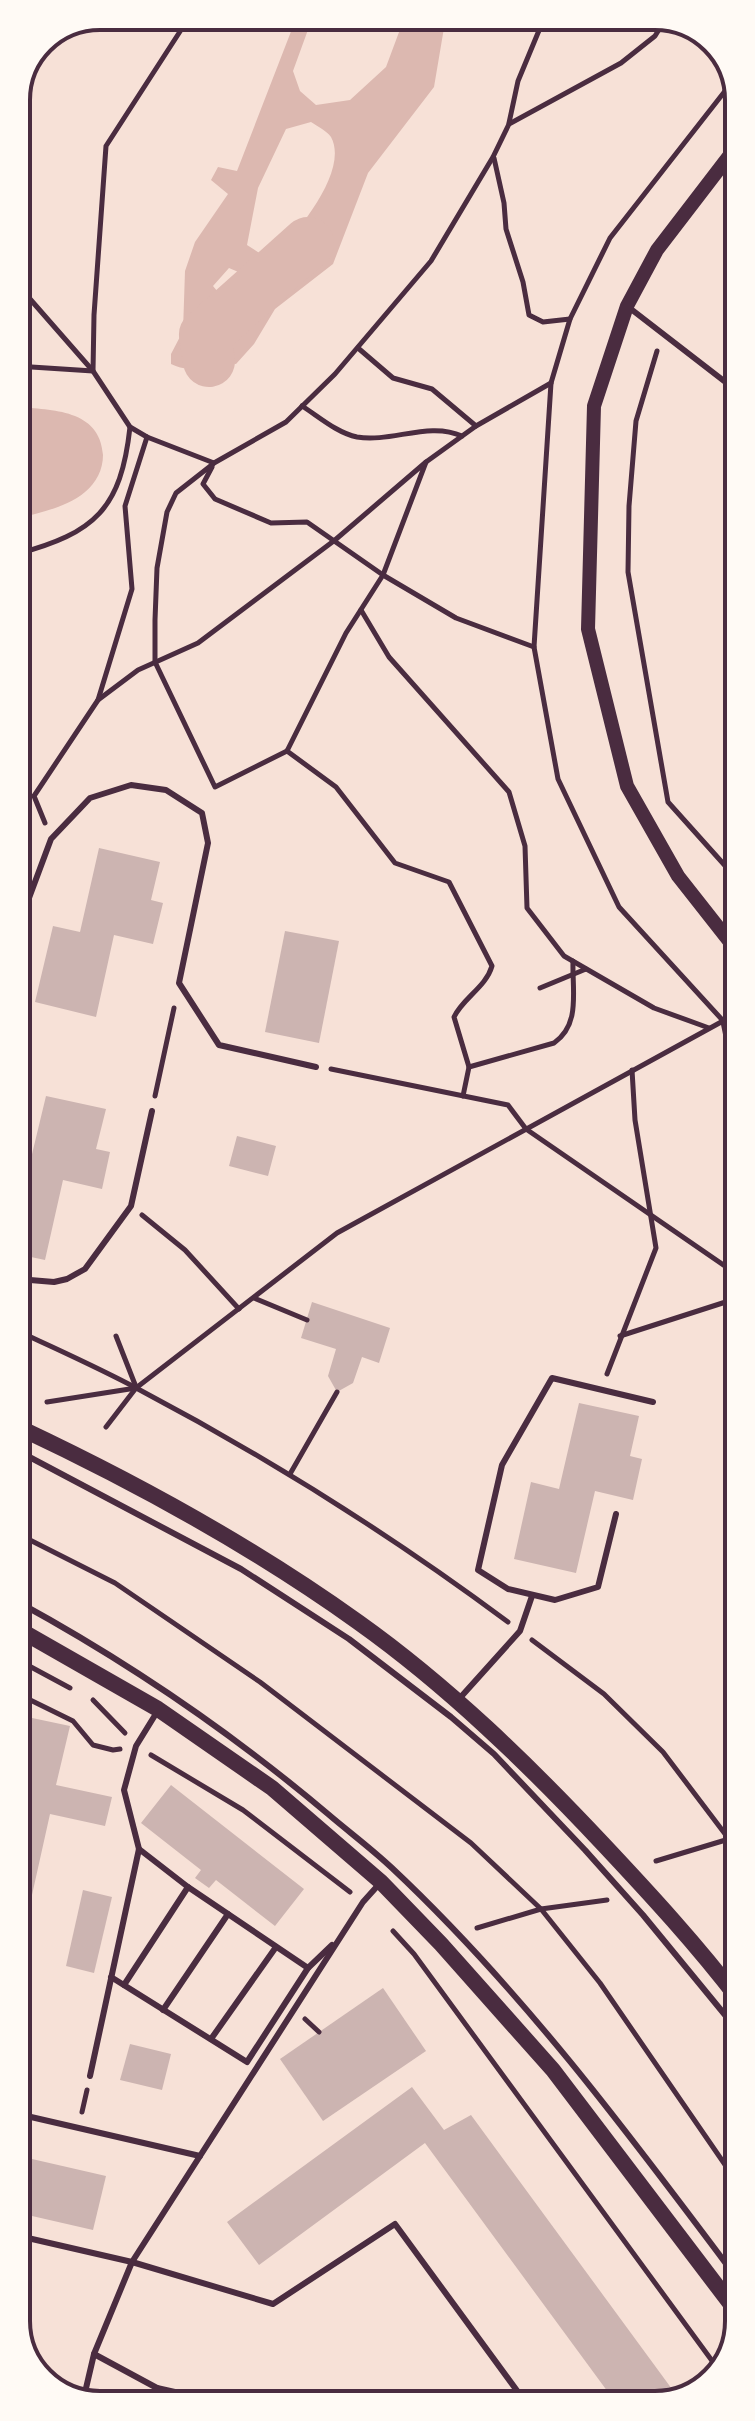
<svg xmlns="http://www.w3.org/2000/svg" width="755" height="2421" font-family="Arial,sans-serif">
<style>
.water{fill:#dcb8b0;fill-rule:evenodd}
.lines{fill:none;stroke-linecap:round;stroke-linejoin:round}
.river{stroke:#dcb8b0;stroke-width:52}
.building{fill:#ccb4b1}
.path{stroke:#4a2c40;stroke-width:5}
.service{stroke:#4a2c40;stroke-width:6}
.tertiary{stroke:#4a2c40;stroke-width:14}
.secondary{stroke:#4a2c40;stroke-width:16}
.rim{fill:none;stroke:#4a2c40;stroke-width:4}
</style>
<rect width="100%" height="100%" fill="#f7e1d7"/>
<g class="water">
<path d="M297,16H313L293,71L300,91L316,105L350,100L386,67L405,16H446L434,87L368,173L333,264L275,309L254,344L236,364L209,361C195,370 186,371 171,364V354L183,331L185,271L195,242L228,194L211,180L218,167L237,171ZM311,122C317,126 327,131 331,137C350,172 294,237 270,260L247,245L258,188L286,129ZM229,268L250,277L258,294L245,308L227,303L213,286Z"/>
<path d="M17,407C52,410 100,409 103,455C103,470 96,483 85,492C66,508 40,512 17,519Z"/>
</g>
<g class="lines">
<polyline class="river" points="209,361 205,335 308,243"/>
</g>
<g class="building">
<polygon points="99,848 160,862 151,900 163,903 153,944 114,935 96,1017 35,1002 53,926 80,932"/>
<polygon points="285,931 339,941 319,1043 265,1032"/>
<polygon points="46,1096 106,1109 96,1149 110,1152 102,1189 63,1180 45,1260 17,1254 17,1173 27,1175"/>
<polygon points="237,1136 276,1146 268,1176 229,1166"/>
<polygon points="312,1302 390,1328 379,1363 362,1357 353,1383 337,1392 328,1376 336,1349 301,1338"/>
<polygon points="579,1403 639,1416 630,1456 642,1459 633,1500 595,1491 576,1573 514,1559 531,1482 559,1489"/>
<polygon points="18,1715 70,1726 56,1785 112,1797 105,1826 50,1814 20,1949"/>
<polygon points="171,1785 304,1889 275,1926 216,1880 209,1888 195,1878 201,1870 141,1823"/>
<polygon points="83,1890 112,1897 94,1973 66,1966"/>
<polygon points="383,1988 426,2051 323,2121 280,2059"/>
<polygon points="130,2044 171,2054 162,2090 120,2080"/>
<polygon points="412,2087 444,2130 471,2115 680,2400 616,2403 425,2143 259,2265 227,2222"/>
<polygon points="19,2156 106,2176 93,2230 19,2213"/>
</g>
<g class="lines">
<g class="path">
<polyline points="736,77 610,238 570,319 551,383 534,647 558,779 619,907 737,1036"/>
<polyline points="509,123 518,81 545,16"/>
<polyline points="494,158 504,203 506,229 523,282 529,315 543,322 570,319"/>
<polyline points="16,283 93,371 130,427 147,437 214,463 286,422 335,374 431,261 493,157 509,124 621,63 655,36 666,18"/>
<polyline points="358,348 393,378 432,389 476,426"/>
<polyline points="657,351 636,421 629,506 628,572 668,802 737,879"/>
<polyline points="16,366 93,371 94,315 106,146 190,16"/>
<path d="M302,406C318,416 337,433 357,437C391,443 429,421 462,436"/>
<polyline points="213,464 176,493 167,512 157,568 155,620 155,662 215,787 287,751 346,633 383,575 426,462"/>
<polyline points="212,467 203,484 215,499 271,523 307,522 383,575 456,618 534,647"/>
<path d="M17,554C95,533 121,509 130,427"/>
<polyline points="361,610 389,657 509,792 525,846 527,908 564,956 654,1008 709,1028"/>
<polyline points="98,700 138,670 198,643 335,540 426,462 476,426 551,383"/>
<path d="M287,751L336,787L395,863L449,882L492,966C486,987 463,998 454,1017L469,1067"/>
<polyline points="45,823 34,796 98,700 132,589 125,506 147,437"/>
<polyline points="540,988 586,969"/>
<polyline points="723,1022 737,1090"/>
<polyline points="331,1069 508,1105 526,1129 738,1275"/>
<polyline points="155,1096 174,1008"/>
<path d="M463,1096L469,1067L554,1043C581,1024 572,991 573,961"/>
<polyline points="142,1215 185,1250 239,1309"/>
<polyline points="738,1277 733,1292 738,1302"/>
<polyline points="254,1298 307,1320"/>
<path d="M18,1331C58,1350 99,1368 138,1389C267,1457 391,1535 508,1622"/>
<polyline points="116,1336 136,1387"/>
<polyline points="620,1336 735,1299"/>
<polyline points="607,1374 656,1248 635,1120 632,1070"/>
<polyline points="47,1402 136,1388"/>
<polyline points="106,1427 136,1388 337,1233 723,1021"/>
<polyline points="290,1474 337,1392"/>
<polyline points="18,1534 115,1583 260,1682 471,1843 541,1909 600,1983 739,2185"/>
<polyline points="532,1640 604,1694 663,1752 738,1851"/>
<polyline points="18,1660 70,1688"/>
<polyline points="18,1694 73,1721 93,1745 113,1750 120,1749"/>
<polyline points="93,1700 125,1733"/>
<polyline points="151,1755 243,1810 350,1892"/>
<polyline points="656,1861 729,1839"/>
<polyline points="477,1928 541,1909 607,1900"/>
<polyline points="393,1931 414,1954 721,2373"/>
<polyline points="305,2019 319,2032"/>
<polyline points="82,2112 87,2090"/>
</g>
<g class="service">
<polyline points="627,306 737,391"/>
<polyline points="17,943 29,898 51,839 90,798 131,785 166,790 202,813 208,843 179,983 219,1045 316,1067"/>
<polyline points="18,1279 54,1282 67,1279 85,1269 131,1206 152,1111"/>
<polyline points="18,1451 241,1569 349,1639 451,1717 494,1754 585,1850 643,1915 739,2032"/>
<polyline points="616,1514 598,1587 555,1600 508,1589 478,1570 502,1465 552,1378 653,1402"/>
<path d="M18,1602C128,1662 232,1733 328,1814C349,1832 372,1849 392,1868C523,1991 632,2138 739,2281"/>
<polyline points="459,1699 520,1631 532,1596"/>
<polyline points="139,1849 188,1887 308,1968"/>
<polyline points="111,1977 247,2062 308,1968 332,1945"/>
<polyline points="124,1985 188,1887"/>
<polyline points="163,2010 228,1914"/>
<polyline points="211,2039 276,1947"/>
<polyline points="90,2076 139,1849 124,1790 136,1746 157,1712"/>
<polyline points="18,2114 200,2156"/>
<polyline points="19,2236 132,2262 273,2304 395,2224 526,2403"/>
<polyline points="83,2401 94,2354"/>
<polyline points="228,2404 157,2388 94,2354 132,2262 363,1902 381,1882"/>
<polyline points="153,2405 157,2388"/>
</g>
<polyline class="tertiary" points="736,147 657,250 627,306 594,406 588,629 627,786 678,876 737,951"/>
<g class="secondary">
<path d="M18,1427C135,1482 252,1546 358,1622C448,1686 529,1765 604,1845C650,1894 697,1945 739,2000"/>
<polyline points="18,1629 158,1709 272,1788 381,1882 441,1944 553,2070 739,2315"/>
</g>
</g>
<path d="M0 0H755V2421H0ZM100 30H655A70 70 0 0 1 725 100V2321A70 70 0 0 1 655 2391H100A70 70 0 0 1 30 2321V100A70 70 0 0 1 100 30Z" fill="#fffaf5" fill-rule="evenodd"/>
<path class="rim" d="M100 30H655A70 70 0 0 1 725 100V2321A70 70 0 0 1 655 2391H100A70 70 0 0 1 30 2321V100A70 70 0 0 1 100 30Z"/>
</svg>
